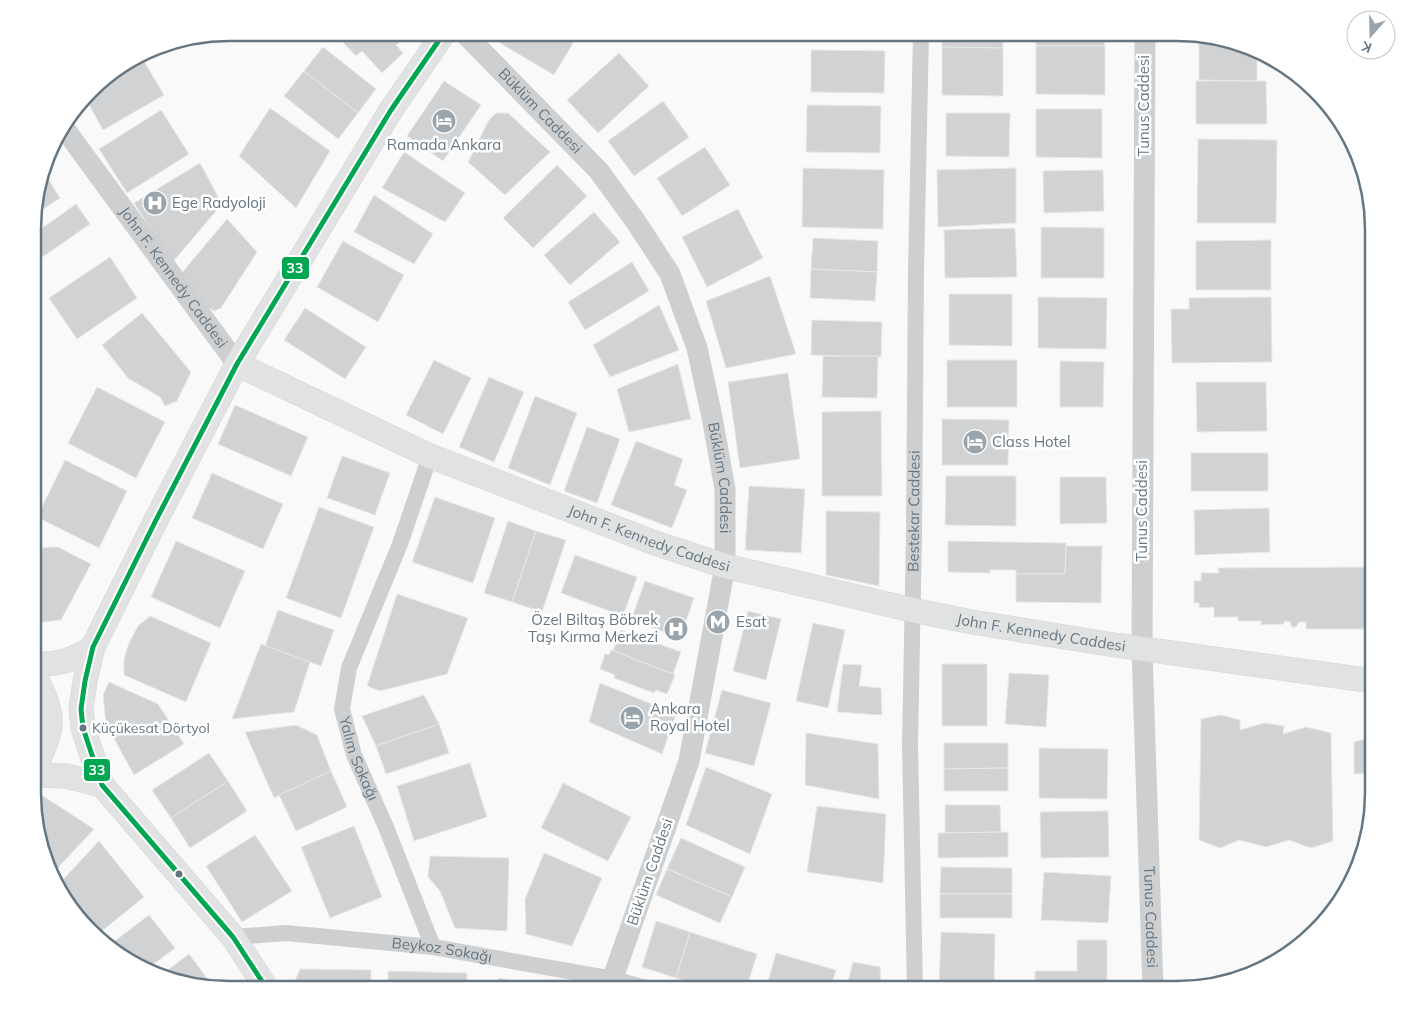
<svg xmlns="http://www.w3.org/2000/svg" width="1406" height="1022" font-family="Mulish,sans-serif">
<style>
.building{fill:#d0d2d3;stroke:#e8e8e8}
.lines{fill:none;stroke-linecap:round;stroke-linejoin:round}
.secondary-casing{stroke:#d5d6d7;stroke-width:25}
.minor{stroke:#cecfd0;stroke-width:16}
.tertiary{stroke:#cecfd0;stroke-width:21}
.secondary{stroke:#e1e2e2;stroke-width:24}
.bus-1-casing{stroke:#fff;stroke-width:9}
.bus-1{stroke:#00a651;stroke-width:5}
.bus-dot{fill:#657683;stroke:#fff;stroke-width:2}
.labels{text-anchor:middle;stroke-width:5;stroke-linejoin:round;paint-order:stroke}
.bus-label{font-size:14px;fill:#657683;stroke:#fff;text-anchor:start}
.street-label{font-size:15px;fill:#657683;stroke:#fff}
.poi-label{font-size:15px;fill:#657683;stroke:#fff;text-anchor:start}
.rim{fill:none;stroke:#657683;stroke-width:2.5}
.line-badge{stroke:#fff;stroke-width:2}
.badge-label{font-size:14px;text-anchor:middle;font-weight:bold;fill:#fff}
</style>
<rect width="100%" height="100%" fill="#f9f9f9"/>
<g class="building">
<polygon points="334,33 410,33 396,45 403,53 382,73 362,51 356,56"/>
<polygon points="490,33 579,33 554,75 488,36"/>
<polygon points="942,33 1003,33 1003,48 942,47"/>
<polygon points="1036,33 1104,33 1105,46 1036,46"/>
<polygon points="1199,44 1243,45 1257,52 1257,81 1199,80"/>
<polygon points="1036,46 1105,46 1105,95 1036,94"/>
<polygon points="323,47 376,89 358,113 304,71"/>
<polygon points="942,47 1003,48 1003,96 942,95"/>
<polygon points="811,50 885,51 884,93 811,92"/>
<polygon points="619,53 649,86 598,133 567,100"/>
<polygon points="141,56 164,95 103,130 86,99 99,81"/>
<polygon points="304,71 358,113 338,139 284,96"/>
<polygon points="444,81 481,105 443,161 407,136"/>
<polygon points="1196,81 1266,81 1267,124 1196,124"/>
<polygon points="663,101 689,137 634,176 608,141"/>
<polygon points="807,105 881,106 880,153 806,152"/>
<polygon points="270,108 330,151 296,208 239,156"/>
<polygon points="1036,109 1102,109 1102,158 1036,157"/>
<polygon points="161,110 189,154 127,193 99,149"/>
<polygon points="496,113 508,113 550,152 505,195 468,162 489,120"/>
<polygon points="946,113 1010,113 1009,157 946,156"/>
<polygon points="1198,139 1277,140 1276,223 1197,223"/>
<polygon points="705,147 730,185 682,216 657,178"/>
<polygon points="404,152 465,193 445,222 382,188"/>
<polygon points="200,163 222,204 172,263 134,203"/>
<polygon points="557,165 587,196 533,248 503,218"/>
<polygon points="803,168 884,170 883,229 802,227"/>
<polygon points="1016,168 1016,223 938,227 937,170"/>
<polygon points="1103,170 1104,211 1044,213 1043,171"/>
<polygon points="44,172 60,198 34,215 34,204"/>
<polygon points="374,195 433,234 414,264 354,232"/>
<polygon points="76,204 90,224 34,263 34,234"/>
<polygon points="738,209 763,258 707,287 682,237"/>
<polygon points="594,212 620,242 570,285 544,255"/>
<polygon points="227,219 257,252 221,308 214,311 209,308 180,275"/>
<polygon points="1041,227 1104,228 1104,278 1041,278"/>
<polygon points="1015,228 1017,277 945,278 944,230"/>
<polygon points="813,238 878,241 877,272 811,269"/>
<polygon points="1271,240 1271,290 1196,290 1196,241"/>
<polygon points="343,241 404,275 378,322 317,287"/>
<polygon points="110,257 137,298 77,339 49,298"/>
<polygon points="632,262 649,291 585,330 568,302"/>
<polygon points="811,269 877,272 875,301 810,298"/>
<polygon points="770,276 796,354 726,368 706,301"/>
<polygon points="949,294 1012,294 1012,346 949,345"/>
<polygon points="1038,297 1107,298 1106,349 1038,348"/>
<polygon points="1271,297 1272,362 1172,363 1171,309 1189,309 1189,298"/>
<polygon points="659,305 679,350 610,377 593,345"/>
<polygon points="305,308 366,347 345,379 284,340"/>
<polygon points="142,313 191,372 177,401 165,406 160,397 128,378 102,345"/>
<polygon points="812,320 882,322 881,357 811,355"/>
<polygon points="823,356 878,356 877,398 822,397"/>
<polygon points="434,360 471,378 443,434 406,415"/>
<rect x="947" y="360" width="70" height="47"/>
<polygon points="1060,361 1104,362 1103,407 1060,407"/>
<polygon points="678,364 691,419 629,432 617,389"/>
<polygon points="788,373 800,459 740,468 728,382"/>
<polygon points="489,377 524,392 494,462 459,447"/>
<polygon points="1196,382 1266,382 1267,431 1197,432"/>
<polygon points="97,387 165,422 136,478 68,443"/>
<polygon points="535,396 577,413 550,485 508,468"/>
<polygon points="235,405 308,437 291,476 218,444"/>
<polygon points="881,411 882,496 822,496 822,412"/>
<polygon points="942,419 1009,420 1008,465 942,465"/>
<polygon points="587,427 620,439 597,503 564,491"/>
<polygon points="636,441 683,459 674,485 687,490 672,528 611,505"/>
<rect x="1191" y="453" width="77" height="38"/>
<polygon points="342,456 390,473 375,515 327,498"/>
<polygon points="65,460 127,491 99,548 37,517"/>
<polygon points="212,473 283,504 263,549 192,518"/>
<polygon points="946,476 1016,476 1016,526 945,525"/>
<polygon points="1060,477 1106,477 1107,523 1060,524"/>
<polygon points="749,486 805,489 801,553 745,550"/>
<polygon points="435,497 495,518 473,583 412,562"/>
<polygon points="319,507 374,527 341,618 286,598"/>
<polygon points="1269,508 1270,552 1195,555 1194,510"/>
<polygon points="826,511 880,512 879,586 826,575"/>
<polygon points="508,521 536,531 512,602 484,593"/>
<polygon points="536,531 566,540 542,612 512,602"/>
<polygon points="176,541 245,571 220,628 151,597"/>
<polygon points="948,541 1066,543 1065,574 1016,574 1016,570 990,570 990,573 948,572"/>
<polygon points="1066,546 1102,546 1101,603 1016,602 1016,574 1065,574"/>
<polygon points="50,547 58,547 91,564 61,620 34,623 34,549"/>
<polygon points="575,555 637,577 623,616 561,593"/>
<polygon points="1371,567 1371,572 1373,572 1373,629 1306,629 1306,622 1299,622 1296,627 1292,627 1290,622 1284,621 1284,624 1261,625 1261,621 1238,621 1238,617 1214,617 1214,607 1199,608 1199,603 1194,603 1194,581 1201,581 1201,573 1219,573 1218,568"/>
<polygon points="645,581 694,598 680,638 631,620"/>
<polygon points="397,594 468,618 447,674 380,691 367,686"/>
<polygon points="278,610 334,630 321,666 265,646"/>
<polygon points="748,611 781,619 766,680 733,671"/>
<polygon points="150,616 211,643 186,702 124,675 124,659 129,643 138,626"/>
<polygon points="813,623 845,630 828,708 796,701"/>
<polygon points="621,630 681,652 673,674 613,651"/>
<polygon points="261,644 310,662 294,712 232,719"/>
<polygon points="611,650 675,675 667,694 656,690 654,693 614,678 615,675 600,669 605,654 609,655"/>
<polygon points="843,664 862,665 859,686 881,688 882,715 837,712"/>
<rect x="942" y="664" width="45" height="62"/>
<polygon points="1009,673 1049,675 1046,727 1005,724"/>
<polygon points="109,682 158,704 184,744 134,775 106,724 103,695"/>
<polygon points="600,683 676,714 662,754 589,722"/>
<polygon points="722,690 771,703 754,766 705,753"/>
<polygon points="424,695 439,724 376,746 362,716"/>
<polygon points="1221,715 1240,720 1240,730 1264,723 1284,726 1283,734 1306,727 1331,733 1333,841 1311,848 1289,840 1266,847 1239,840 1220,848 1199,840 1201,719"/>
<polygon points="439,724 449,753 386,774 376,746"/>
<polygon points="296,725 317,735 331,771 274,798 245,732"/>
<polygon points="806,733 878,744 879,799 805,785"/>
<polygon points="1373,737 1373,776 1369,773 1354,774 1354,742"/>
<polygon points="944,743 1008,743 1008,768 944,769"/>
<polygon points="1039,748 1108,749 1107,799 1039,798"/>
<polygon points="209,753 228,781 171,818 152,790"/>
<polygon points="470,763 487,817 414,841 397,786"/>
<polygon points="706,767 772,794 750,854 686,825"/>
<polygon points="1008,768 1008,791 944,791 944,769"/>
<polygon points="331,771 347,807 296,831 279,795"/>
<polygon points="228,781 247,811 190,848 171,818"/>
<polygon points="563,783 631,817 608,861 541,828"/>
<polygon points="43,796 94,829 53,873 34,818 34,809"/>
<polygon points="945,805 1000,805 1001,832 945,833"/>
<polygon points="817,806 886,814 883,883 807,872"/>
<polygon points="1108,811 1109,857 1041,858 1040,812"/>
<polygon points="354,826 382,897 330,918 301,847"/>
<polygon points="1008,832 1008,857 938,858 938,833"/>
<polygon points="255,835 292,891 242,922 206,866"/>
<polygon points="681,838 745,867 732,897 667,869"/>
<polygon points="99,841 144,897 97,935 59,891 57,886"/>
<polygon points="544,853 602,878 572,946 526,934 525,899"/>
<polygon points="430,856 509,858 507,931 455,928 440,891 428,877"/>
<polygon points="941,867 1012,868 1012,894 940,894"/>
<polygon points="667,869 732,897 720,923 656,895"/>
<polygon points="1044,872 1111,876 1108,923 1041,920"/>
<rect x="940" y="894" width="72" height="24"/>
<polygon points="149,915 175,948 147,969 107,947"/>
<polygon points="656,921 690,932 676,978 642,967"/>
<polygon points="690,932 757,954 746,989 712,989 676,978"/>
<polygon points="941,932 995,934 994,989 939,989"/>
<polygon points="1077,940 1107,940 1107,989 1035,989 1035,971 1077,971"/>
<polygon points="776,953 836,970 830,989 766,989"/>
<polygon points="189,954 215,989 166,979 160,976"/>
<polygon points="853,962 880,967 881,989 846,989"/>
<polygon points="300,969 371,970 371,989 293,989 292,988"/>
<polygon points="388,971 467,973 467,989 388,989"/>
<polygon points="499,978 532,985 530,989 497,989"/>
</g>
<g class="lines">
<defs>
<g id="secondary">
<path id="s7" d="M237,364L430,456L655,543L725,566L912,610L972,622L1108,644L1373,681"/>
<path d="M34,664C57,665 75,660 93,647"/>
<path d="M34,675C57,718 54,727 34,770"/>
<polyline points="34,775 66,776 102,785"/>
<polyline points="267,989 233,937 102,785 83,728 81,709 85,681 93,647 156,520 237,364 391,110 444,33"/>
</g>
</defs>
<use href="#secondary" class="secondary-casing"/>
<g class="minor">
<path id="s1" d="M430,456L400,544L349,668L342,709L354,755L386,827L433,947"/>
<path id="s2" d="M233,937L286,933L433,947L613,979L650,989"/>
<path id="s3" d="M915,989L910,745L914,535L916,270L921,33"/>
</g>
<g class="tertiary">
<path id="s4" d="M464,33L599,171L636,222L670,274L697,348L712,417L725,489V566L689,761L609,989"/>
<path id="s5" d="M1145,33L1142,649L1153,989"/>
<path id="s6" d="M64,128L237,364"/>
</g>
<use href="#secondary" class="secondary"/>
<defs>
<polyline id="bus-1" points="267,989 233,937 102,785 83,728 81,709 85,681 93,647 156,520 237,364 391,110 444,33"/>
</defs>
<use href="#bus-1" class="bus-1-casing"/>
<use href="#bus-1" class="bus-1"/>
</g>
<defs>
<symbol id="hotel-disc" viewBox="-11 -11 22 22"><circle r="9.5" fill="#99a4ac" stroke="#fff"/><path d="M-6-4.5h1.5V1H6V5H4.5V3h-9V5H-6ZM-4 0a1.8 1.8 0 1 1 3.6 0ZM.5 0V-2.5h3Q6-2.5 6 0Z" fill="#fff"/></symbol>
<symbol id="hospital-disc" viewBox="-11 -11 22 22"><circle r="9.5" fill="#99a4ac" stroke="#fff"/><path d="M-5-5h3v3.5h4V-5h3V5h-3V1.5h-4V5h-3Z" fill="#fff"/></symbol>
<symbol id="metro-disc" viewBox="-11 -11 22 22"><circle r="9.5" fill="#99a4ac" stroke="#fff"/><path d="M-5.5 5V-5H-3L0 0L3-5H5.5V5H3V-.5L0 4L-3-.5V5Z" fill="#fff"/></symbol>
</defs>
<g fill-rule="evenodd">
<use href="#hotel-disc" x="430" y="107" width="28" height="28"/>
<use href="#hospital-disc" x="141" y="189" width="28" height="28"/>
<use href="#hotel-disc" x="961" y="428" width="28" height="28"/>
<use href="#metro-disc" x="704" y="608" width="28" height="28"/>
<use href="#hospital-disc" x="662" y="615" width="28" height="28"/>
<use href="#hotel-disc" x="618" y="704" width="28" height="28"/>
</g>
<g class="bus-dot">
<circle cx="83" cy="728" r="4.5"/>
<circle cx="179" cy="874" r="4.5"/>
</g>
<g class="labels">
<g class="bus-label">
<text x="92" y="733">Küçükesat Dörtyol</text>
</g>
<g class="street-label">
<text transform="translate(1144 106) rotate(-90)" y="5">Tunus Caddesi</text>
<text dy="5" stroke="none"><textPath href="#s4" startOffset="109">Büklüm Caddesi</textPath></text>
<text dy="5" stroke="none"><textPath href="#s6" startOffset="185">John F. Kennedy Caddesi</textPath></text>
<text dy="5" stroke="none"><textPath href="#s4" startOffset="529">Büklüm Caddesi</textPath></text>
<text dy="5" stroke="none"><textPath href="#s3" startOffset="478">Bestekar Caddesi</textPath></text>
<text transform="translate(1142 511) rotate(-90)" y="5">Tunus Caddesi</text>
<text dy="5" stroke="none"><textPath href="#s7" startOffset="448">John F. Kennedy Caddesi</textPath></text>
<text dy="5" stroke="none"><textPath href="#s7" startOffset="852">John F. Kennedy Caddesi</textPath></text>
<text dy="5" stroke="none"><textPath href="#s1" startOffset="321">Yalım Sokağı</textPath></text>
<text transform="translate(650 872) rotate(-71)" y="5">Büklüm Caddesi</text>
<text dy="5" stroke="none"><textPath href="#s5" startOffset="884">Tunus Caddesi</textPath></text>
<text dy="5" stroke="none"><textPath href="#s2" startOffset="210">Beykoz Sokağı</textPath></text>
</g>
<g class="poi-label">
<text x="444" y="150" text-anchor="middle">Ramada Ankara</text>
<text x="172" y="208">Ege Radyoloji</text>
<text x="992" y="447">Class Hotel</text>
<text x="658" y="625" text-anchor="end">Özel Biltaş Böbrek<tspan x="658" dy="17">Taşı Kırma Merkezi</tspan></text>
<text x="736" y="627">Esat</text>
<text x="650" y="714">Ankara<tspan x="650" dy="17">Royal Hotel</tspan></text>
</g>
</g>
<path d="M0 0H1406V1022H0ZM229 41H1177A188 188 0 0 1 1365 229V793A188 188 0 0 1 1177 981H229A188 188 0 0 1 41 793V229A188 188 0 0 1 229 41Z" fill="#fff" fill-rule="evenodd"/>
<path class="rim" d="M229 41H1177A188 188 0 0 1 1365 229V793A188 188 0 0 1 1177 981H229A188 188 0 0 1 41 793V229A188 188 0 0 1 229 41Z"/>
<g class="line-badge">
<rect x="281" y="256" width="29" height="24" rx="5" fill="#00a651"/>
<rect x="83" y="758" width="28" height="24" rx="5" fill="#00a651"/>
</g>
<g class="badge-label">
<text x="295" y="273">33</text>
<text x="97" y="775">33</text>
</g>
<g transform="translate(1371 35) rotate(200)"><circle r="24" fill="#ffffff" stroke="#c1c8cd"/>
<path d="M0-4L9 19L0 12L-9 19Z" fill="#99a4ac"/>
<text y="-8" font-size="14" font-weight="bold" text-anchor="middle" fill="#657683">K</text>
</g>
</svg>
